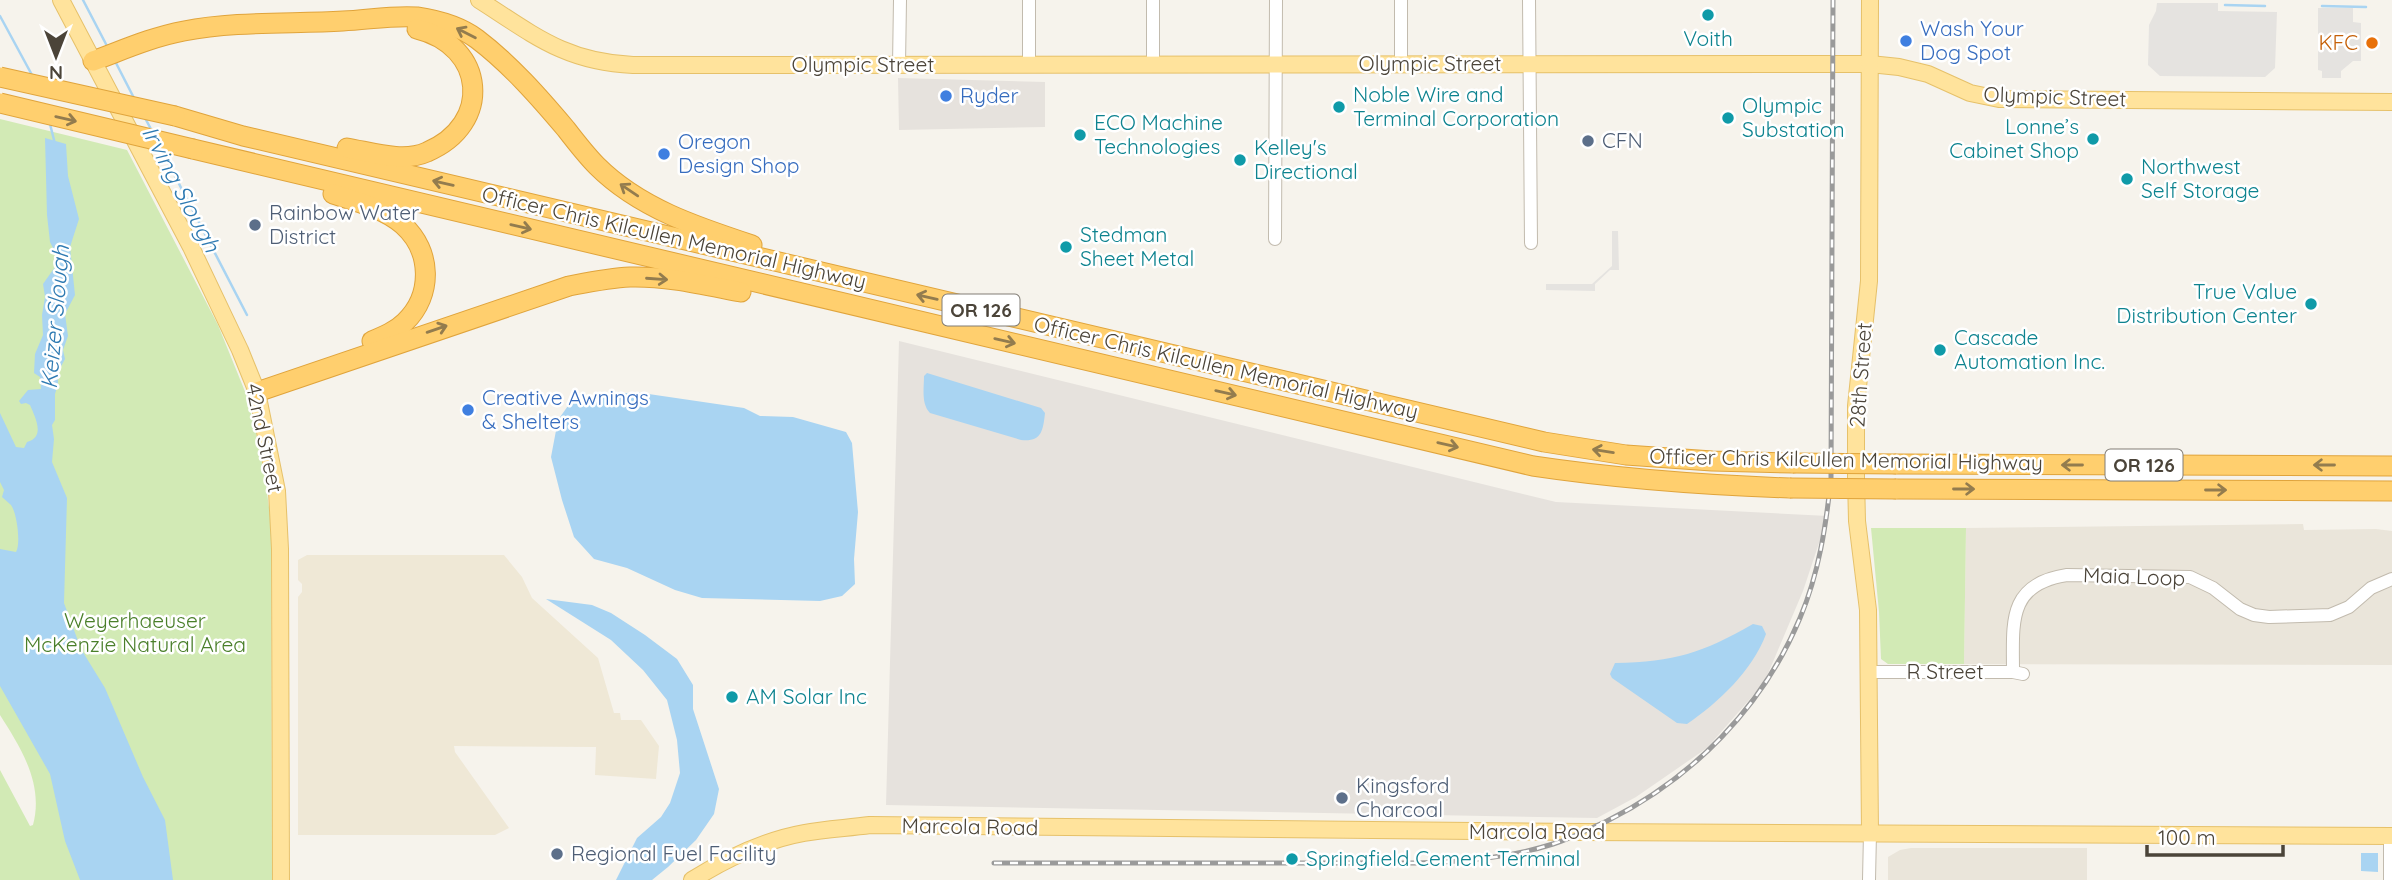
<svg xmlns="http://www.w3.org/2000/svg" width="2392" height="880" font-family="Quicksand,sans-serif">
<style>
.residential{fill:#eae5da}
.industrial{fill:#e6e2dd}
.education{fill:#efe8d6}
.green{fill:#d2eab5}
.parking{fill:#e5e3e0}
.water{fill:#a9d4f2}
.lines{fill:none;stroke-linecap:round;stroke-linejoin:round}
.stream{stroke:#a9d4f2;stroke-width:2.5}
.minor-casing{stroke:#c2bbae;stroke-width:14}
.major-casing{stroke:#e6c16a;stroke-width:18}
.highway-casing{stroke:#e0a43c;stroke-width:21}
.minor{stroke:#fff;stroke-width:12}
.major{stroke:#ffe39c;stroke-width:16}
.highway{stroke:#ffcf6e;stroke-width:19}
.rail-casing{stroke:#9a9a9a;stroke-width:5}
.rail{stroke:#fff;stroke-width:2.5;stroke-dasharray:8;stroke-linecap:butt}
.highway-bridge-casing{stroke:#e0a43c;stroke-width:21;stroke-linecap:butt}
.highway-bridge{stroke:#ffcf6e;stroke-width:19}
.oneway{stroke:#937c4e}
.culture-dot{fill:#0f9aa8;stroke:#fff;stroke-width:2.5}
.shop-dot{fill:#3f7fe0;stroke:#fff;stroke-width:2.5}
.food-dot{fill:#e8710a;stroke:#fff;stroke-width:2.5}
.service-dot{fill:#5c6f8a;stroke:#fff;stroke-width:2.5}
.labels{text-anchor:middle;stroke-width:5;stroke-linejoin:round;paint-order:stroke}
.shield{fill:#fff;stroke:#817c74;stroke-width:2}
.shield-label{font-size:19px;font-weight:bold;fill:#4b4439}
.shop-label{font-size:21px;fill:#366cbe;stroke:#fff;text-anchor:start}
.culture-label{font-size:21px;fill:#0d838f;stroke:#fff;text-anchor:start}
.food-label{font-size:21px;fill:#c56008;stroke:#fff;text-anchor:end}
.street-label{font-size:21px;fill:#4b4439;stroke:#fff}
.service-label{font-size:21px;fill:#4e5e75;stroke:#fff;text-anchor:start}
.park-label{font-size:21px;fill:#4a7f2a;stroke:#fff}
.water-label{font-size:23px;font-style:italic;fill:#2e7ab2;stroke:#fff}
</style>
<rect width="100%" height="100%" fill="#f6f3ec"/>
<g class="residential">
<polygon points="2303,524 2304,530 2376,529 2392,531 2392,665 1964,664 1966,528"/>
<polygon points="1911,848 2087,848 2087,880 1888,880 1888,857 1900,850"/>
</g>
<g class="industrial">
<polygon points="898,78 1045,82 1045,127 899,130"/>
<polygon points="899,341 1556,502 1828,516 1803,591 1764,683 1707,748 1636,797 1597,818 886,805"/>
</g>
<polygon class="education" points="307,555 504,555 522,577 532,598 598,658 614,713 620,713 621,720 641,720 659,746 656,779 595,775 596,747 454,746 455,752 509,828 495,835 298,835 298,597 302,592 302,584 298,580 298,560"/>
<g class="green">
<path d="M0,119L127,150L218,325L246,394L262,456L271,522L272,880H0V770L30,826L33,825C44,784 21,748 0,715Z"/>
<polygon points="1871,528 1966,528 1964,664 1888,664 1881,659 1879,612"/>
</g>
<g class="parking">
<polygon points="2157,3 2218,3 2218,11 2277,12 2275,68 2265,77 2160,76 2148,65 2149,25 2156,11"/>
<polygon points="2318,8 2353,8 2353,22 2361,23 2361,61 2353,61 2341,71 2341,78 2322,78 2322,71 2318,70"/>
<polygon points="1612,231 1618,231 1619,270 1610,270 1595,284 1595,291 1546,290 1546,284 1592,284 1612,266"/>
</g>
<g class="water">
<path d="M45,138L66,144L68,176L79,219L70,247L75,295L65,314L68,336L63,350L65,359L58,372V384L55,394V420L52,425L54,439L52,462L67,498L64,603L81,649L105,688L143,777L165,820L173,880H80L65,841L50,774L0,686V549L16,552C21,544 17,513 11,505C8,502 5,500 2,497L4,490L0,482V413L16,447L24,448L27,442C46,437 35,417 30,405L26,403L21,404L19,401L28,390L41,389L40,377L34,373L35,354L43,335L42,315L45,297L43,284L55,267L56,254L50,242L47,215Z"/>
<path d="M927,373L1041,408L1045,413C1043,432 1041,442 1021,440L930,413C921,404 924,388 924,376Z"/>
<polygon points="635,392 744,408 760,416 793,417 846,432 852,443 858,512 854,559 855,584 842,596 820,601 702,598 675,590 627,568 594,559 574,537 562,500 551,457 558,420 570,403 590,398"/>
<polygon points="546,599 592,605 611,613 645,635 677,659 693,685 693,709 719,789 714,814 696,840 668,867 652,880 616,880 637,838 661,817 670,803 680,773 677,740 667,700 643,670 611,640"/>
<path d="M1753,624L1762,626L1766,634C1753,670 1718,703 1687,724L1677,723L1612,678L1610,674L1615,663C1675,662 1702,653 1753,624Z"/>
<polygon points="2361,853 2378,853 2378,872 2361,871"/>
</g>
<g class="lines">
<g class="stream">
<polyline points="83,0 107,46"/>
<polyline points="2225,5 2265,6"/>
<polyline points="2322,6 2366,7"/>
<polyline points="0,16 32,75"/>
<polyline points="116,63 135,100"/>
<polyline points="145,118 152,131"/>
<polyline points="50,124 55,144"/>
<polyline points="161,149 247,315"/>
</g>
<defs>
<g id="minor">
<polyline points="1529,0 1531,243"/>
<polyline points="1401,64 1401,0"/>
<polyline points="899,65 900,0"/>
<polyline points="1029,65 1029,0"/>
<polyline points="1153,65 1153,0"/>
<polyline points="1275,239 1276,0"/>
<polyline points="1867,672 2013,672 2023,674"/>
<path d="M2013,672C2013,623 2007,584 2067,575L2190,577L2213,588L2240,609L2254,615L2269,617L2330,615L2349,607L2371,588L2392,579"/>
<polyline points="1869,880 1870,833"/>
<polyline points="2390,880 2390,836"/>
</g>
<g id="major">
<polyline points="61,0 191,247 240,350 257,392 277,491 280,549 281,880"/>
<path d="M479,0C534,35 565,62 633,65L1870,64L1899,67L1928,74L1970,93L1999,99L2392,102"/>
<polyline points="1870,833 1868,610 1857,521 1856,477 1856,406 1869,281 1870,0"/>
<path d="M692,880C724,860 765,840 804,833C825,829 848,828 870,825L1583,832L2392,836"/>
</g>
<g id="highway">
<path d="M93,61C123,50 152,37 184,31C235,21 290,24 343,21C367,20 393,15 417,17C437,20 461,27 477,39C510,64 539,97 566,129C576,142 586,155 597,166C639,208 697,227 752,245"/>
<polyline points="175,116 243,136 1544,442 1626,455 1712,461 1793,463"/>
<path d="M347,148C371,152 403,163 427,152C493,124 486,46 417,29"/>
<path d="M193,149L1533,466C1620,479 1702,485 1790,488"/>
<path d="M333,194C355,201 385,209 403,225C432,251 433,295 405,322C396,331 384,336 372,341"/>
<path d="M257,392L569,286C590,282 609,278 630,277C667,276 704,285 741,292"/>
<polyline points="1896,464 2392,466"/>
<polyline points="1896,489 2392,491"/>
</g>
</defs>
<use href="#minor" class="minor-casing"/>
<use href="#major" class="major-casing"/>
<use href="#highway" class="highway-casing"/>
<use href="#minor" class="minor"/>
<use href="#major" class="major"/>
<use href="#highway" class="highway"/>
<defs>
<path id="rail" d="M994,863H1417C1463,862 1509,858 1553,844C1572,838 1589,829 1607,821C1693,778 1763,707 1800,618C1819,573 1826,526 1831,478L1833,0"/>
</defs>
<use href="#rail" class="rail-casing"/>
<use href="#rail" class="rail"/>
<defs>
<g id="highway-bridge">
<polyline points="0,77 175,116"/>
<polyline points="0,103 193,149"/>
<polyline points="1793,463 1896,464"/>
<polyline points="1790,488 1896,489"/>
</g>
</defs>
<use href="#highway-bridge" class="highway-bridge-casing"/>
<use href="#highway-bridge" class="highway-bridge"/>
</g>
<defs><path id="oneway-shaft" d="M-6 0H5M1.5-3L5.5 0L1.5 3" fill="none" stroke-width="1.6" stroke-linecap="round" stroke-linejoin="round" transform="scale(1.75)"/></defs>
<g class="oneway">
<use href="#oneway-shaft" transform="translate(466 33) rotate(-153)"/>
<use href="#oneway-shaft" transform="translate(66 119) rotate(13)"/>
<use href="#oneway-shaft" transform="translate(443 183) rotate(-167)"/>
<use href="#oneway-shaft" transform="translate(629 190) rotate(-146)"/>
<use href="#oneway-shaft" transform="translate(521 227) rotate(13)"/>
<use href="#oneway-shaft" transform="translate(657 279) rotate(4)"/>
<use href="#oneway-shaft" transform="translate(927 297) rotate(-167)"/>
<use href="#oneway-shaft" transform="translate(437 329) rotate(-19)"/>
<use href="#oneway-shaft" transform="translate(1005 341) rotate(13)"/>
<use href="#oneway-shaft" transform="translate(1226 393) rotate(13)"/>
<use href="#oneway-shaft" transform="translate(1448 445) rotate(13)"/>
<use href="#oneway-shaft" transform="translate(1603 451) rotate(-171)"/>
<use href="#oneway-shaft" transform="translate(2072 465) rotate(-180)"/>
<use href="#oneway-shaft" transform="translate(2324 465) rotate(-180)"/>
<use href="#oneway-shaft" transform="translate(1964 489)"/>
<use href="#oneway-shaft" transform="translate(2216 490)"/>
</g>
<g class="culture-dot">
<circle cx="1708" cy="15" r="7"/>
<circle cx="1339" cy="107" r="7"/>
<circle cx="1728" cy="118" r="7"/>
<circle cx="1080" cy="135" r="7"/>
<circle cx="2093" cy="139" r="7"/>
<circle cx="1240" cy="160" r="7"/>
<circle cx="2127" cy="179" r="7"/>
<circle cx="1066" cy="247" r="7"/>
<circle cx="2311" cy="304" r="7"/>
<circle cx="1940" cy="350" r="7"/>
<circle cx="732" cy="697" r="7"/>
<circle cx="1292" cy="859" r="7"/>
</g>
<g class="shop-dot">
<circle cx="1906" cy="41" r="7"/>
<circle cx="946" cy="96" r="7"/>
<circle cx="664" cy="154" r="7"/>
<circle cx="468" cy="410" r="7"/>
</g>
<circle class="food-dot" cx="2372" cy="43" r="7"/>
<g class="service-dot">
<circle cx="1588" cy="141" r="7"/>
<circle cx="255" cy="225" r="7"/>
<circle cx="1342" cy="798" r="7"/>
<circle cx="557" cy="854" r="7"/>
</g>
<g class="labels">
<g class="shield">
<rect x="942.5" y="294.5" width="77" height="31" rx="5"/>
<rect x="2105.5" y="449.5" width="77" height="31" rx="5"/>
</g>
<g class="shield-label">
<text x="981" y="317">OR 126</text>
<text x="2144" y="472">OR 126</text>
</g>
<g class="shop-label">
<text x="1920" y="36">Wash Your<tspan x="1920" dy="24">Dog Spot</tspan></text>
<text x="960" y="103">Ryder</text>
<text x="678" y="149">Oregon<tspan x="678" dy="24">Design Shop</tspan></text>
<text x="482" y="405">Creative Awnings<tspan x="482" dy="24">&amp; Shelters</tspan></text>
</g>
<g class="culture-label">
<text x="1708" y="46" text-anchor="middle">Voith</text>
<text x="1353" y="102">Noble Wire and<tspan x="1353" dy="24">Terminal Corporation</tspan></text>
<text x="1742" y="113">Olympic<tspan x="1742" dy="24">Substation</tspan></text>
<text x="1094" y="130">ECO Machine<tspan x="1094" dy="24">Technologies</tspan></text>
<text x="2079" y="134" text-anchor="end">Lonne’s<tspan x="2079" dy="24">Cabinet Shop</tspan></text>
<text x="1254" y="155">Kelley's<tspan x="1254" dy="24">Directional</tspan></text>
<text x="2141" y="174">Northwest<tspan x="2141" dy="24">Self Storage</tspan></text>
<text x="1080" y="242">Stedman<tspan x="1080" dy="24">Sheet Metal</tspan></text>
<text x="2297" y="299" text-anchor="end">True Value<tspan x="2297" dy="24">Distribution Center</tspan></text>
<text x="1954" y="345">Cascade<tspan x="1954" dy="24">Automation Inc.</tspan></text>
<text x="746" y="704">AM Solar Inc</text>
<text x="1306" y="866">Springfield Cement Terminal</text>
</g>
<g class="food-label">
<text x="2358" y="50">KFC</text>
</g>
<g class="street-label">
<text x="1430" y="71">Olympic Street</text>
<text x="863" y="72">Olympic Street</text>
<text transform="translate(2055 97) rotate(2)" y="7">Olympic Street</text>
<text transform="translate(674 238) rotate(13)" y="7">Officer Chris Kilcullen Memorial Highway</text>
<text transform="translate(1226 368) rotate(13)" y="7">Officer Chris Kilcullen Memorial Highway</text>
<text transform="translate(1861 375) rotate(-86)" y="7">28th Street</text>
<text transform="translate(264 438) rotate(78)" y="7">42nd Street</text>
<text transform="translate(1846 460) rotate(1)" y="7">Officer Chris Kilcullen Memorial Highway</text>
<text transform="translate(2134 577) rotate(2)" y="7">Maia Loop</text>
<text x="1945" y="679">R Street</text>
<text transform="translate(970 827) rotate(1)" y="7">Marcola Road</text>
<text x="1537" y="839">Marcola Road</text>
</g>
<g class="service-label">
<text x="1602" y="148">CFN</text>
<text x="269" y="220">Rainbow Water<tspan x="269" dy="24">District</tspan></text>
<text x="1356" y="793">Kingsford<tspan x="1356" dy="24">Charcoal</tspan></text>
<text x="571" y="861">Regional Fuel Facility</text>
</g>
<g class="park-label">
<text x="135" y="628">Weyerhaeuser<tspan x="135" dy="24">McKenzie Natural Area</tspan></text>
</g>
<g class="water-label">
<text transform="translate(181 189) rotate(62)" y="8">Irving Slough</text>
<text transform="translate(55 317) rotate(-85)" y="8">Keizer Slough</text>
</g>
</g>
<g transform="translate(56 56) rotate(180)" stroke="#ffffff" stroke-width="5" paint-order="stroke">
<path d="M0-5L12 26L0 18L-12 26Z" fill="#4b4439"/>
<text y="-10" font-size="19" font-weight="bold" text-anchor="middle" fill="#4b4439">N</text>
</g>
<path d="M2147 845v10h136v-10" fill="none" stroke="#4b4439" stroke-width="3.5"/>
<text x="2158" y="845" font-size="21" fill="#4b4439" stroke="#ffffff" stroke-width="5" paint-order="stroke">100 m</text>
</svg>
